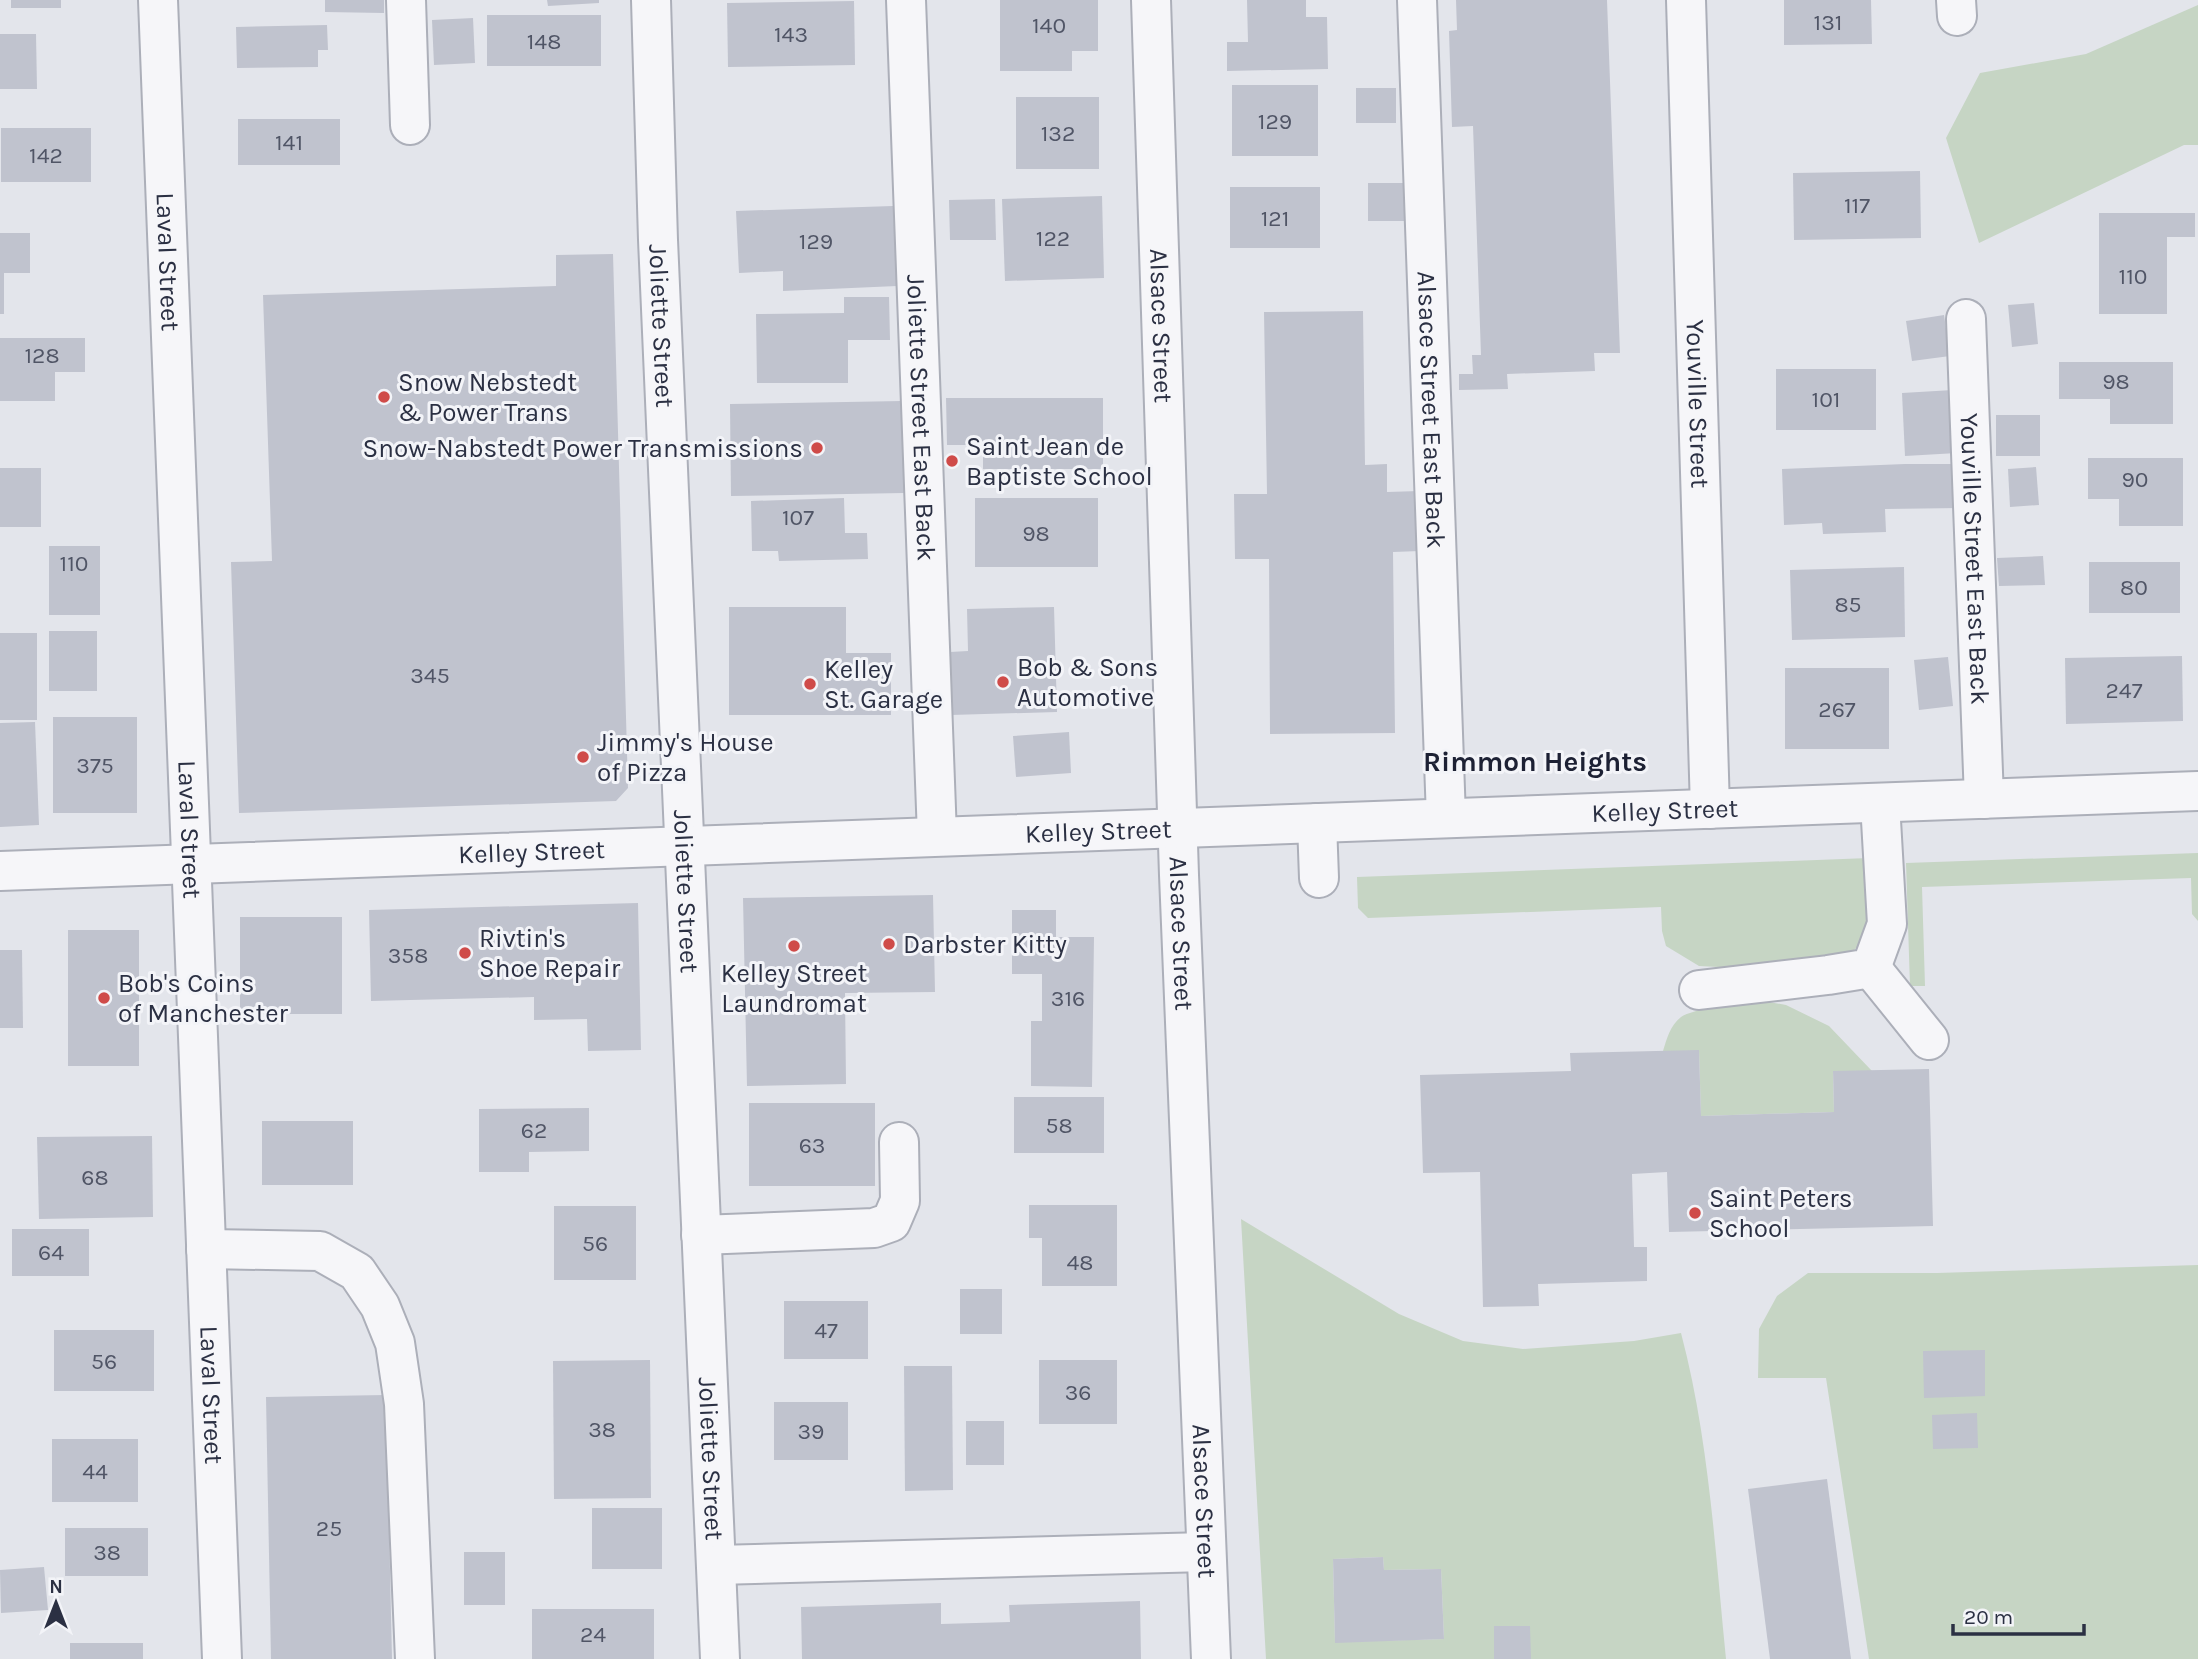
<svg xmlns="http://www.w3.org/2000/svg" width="2198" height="1659" font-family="Karla,sans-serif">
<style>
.green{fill:#c6d5c4;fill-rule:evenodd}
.building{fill:#c0c3ce}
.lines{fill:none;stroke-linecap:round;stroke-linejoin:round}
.minor-casing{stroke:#acafb9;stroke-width:42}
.minor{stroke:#f6f6f9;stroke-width:38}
.poi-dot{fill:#cf4b49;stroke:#f3f4f8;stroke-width:2.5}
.labels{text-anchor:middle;stroke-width:6;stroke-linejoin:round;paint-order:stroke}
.number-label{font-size:23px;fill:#505566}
.street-label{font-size:26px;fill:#2b3043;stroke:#f3f4f8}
.poi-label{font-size:26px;fill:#2b3043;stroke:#f3f4f8;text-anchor:start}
.neighbourhood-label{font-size:28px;font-weight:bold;fill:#1d2134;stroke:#f3f4f8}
</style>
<rect width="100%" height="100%" fill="#e3e5eb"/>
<g class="green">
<polygon points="2198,5 2198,145 2184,145 1979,243 1946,138 1980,73 2086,54"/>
<polygon points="2198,853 2198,921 2192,914 2191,878 1922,887 1925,986 1910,986 1906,863"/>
<polygon points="1869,858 1871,923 1863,941 1851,953 1757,969 1699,966 1666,946 1662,931 1661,907 1368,918 1358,908 1357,877"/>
<path d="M1757,1000L1786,1005L1829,1026L1872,1071L1833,1072L1834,1112L1701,1116L1699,1051H1663C1667,1038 1670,1026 1681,1017C1692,1009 1742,1002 1757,1000Z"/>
<path d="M1241,1219L1399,1314L1463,1341L1523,1349L1634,1341L1681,1333C1709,1439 1715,1550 1726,1659H1266ZM1383,1557L1384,1570L1441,1569L1444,1639L1335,1642L1333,1559Z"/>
<polygon points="2198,1265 2198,1659 1869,1659 1826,1378 1758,1378 1759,1329 1777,1296 1808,1273 1937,1273"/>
</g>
<g class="building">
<rect x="11" y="0" width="50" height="8"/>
<polygon points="325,0 384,0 384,13 325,12"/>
<polygon points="547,0 599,0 599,3 548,6"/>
<polygon points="1000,0 1098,0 1098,51 1072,51 1072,71 1000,71"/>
<polygon points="1247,0 1306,0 1306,17 1327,17 1328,69 1227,71 1227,42 1248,42"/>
<polygon points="1456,0 1607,0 1620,353 1594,353 1595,371 1507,374 1508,389 1459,390 1459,374 1473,374 1472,355 1481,355 1473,126 1452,127 1449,31 1457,30"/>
<polygon points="1784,0 1871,0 1872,44 1784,45"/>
<polygon points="854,1 855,65 728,67 727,3"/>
<rect x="487" y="15" width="114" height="51"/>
<polygon points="473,18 475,63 434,65 432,20"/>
<polygon points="327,25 328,50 318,50 318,67 237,68 236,27"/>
<polygon points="0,34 36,34 37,89 0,89"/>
<rect x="1232" y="85" width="86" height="71"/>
<rect x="1356" y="88" width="40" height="35"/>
<rect x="1016" y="97" width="83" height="72"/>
<rect x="238" y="119" width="102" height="46"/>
<rect x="1" y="128" width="90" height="54"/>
<polygon points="1920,171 1921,238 1794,240 1793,173"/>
<rect x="1368" y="183" width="41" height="38"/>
<rect x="1230" y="187" width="90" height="61"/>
<polygon points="1102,196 1104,278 1005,281 1002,199"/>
<polygon points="995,199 996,240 950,240 949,200"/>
<polygon points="893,206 897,286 783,291 783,271 739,273 736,211"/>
<polygon points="2099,213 2195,213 2195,237 2167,237 2167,314 2099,314"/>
<polygon points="0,233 30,233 30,273 4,273 4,314 0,314"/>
<polygon points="613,254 628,788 616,801 239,813 231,562 272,561 263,295 556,286 556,255"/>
<polygon points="844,297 889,297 890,340 848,340 848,383 757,383 756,314 844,313"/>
<polygon points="2034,303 2038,344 2012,347 2008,305"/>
<polygon points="1363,311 1365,465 1387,464 1387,492 1419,491 1420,551 1393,552 1395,733 1270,734 1269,559 1235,559 1234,494 1267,494 1264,312"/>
<polygon points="1944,315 1950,356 1912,361 1906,321"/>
<polygon points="0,338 85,338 85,372 55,372 55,401 0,401"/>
<polygon points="2059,362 2173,362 2173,424 2110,424 2110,399 2059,399"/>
<rect x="1776" y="369" width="100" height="61"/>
<polygon points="1953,390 1957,453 1905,456 1902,393"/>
<polygon points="946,398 1103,398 1103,469 983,469 983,445 947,445"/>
<polygon points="902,401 904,493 731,496 730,404"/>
<rect x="1996" y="415" width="44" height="41"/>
<polygon points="2088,458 2183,458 2183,526 2119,526 2119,499 2088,499"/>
<polygon points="1905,464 1960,464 1960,508 1885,509 1886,532 1823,534 1822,523 1784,525 1782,469"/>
<polygon points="2036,467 2039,505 2010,507 2008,469"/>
<rect x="0" y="468" width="41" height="59"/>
<polygon points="844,498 845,533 867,533 868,559 779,561 778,551 752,551 751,501"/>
<rect x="975" y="498" width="123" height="69"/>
<rect x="49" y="546" width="51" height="69"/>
<polygon points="2043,556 2045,585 1999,586 1997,558"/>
<rect x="2089" y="562" width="91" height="51"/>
<polygon points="1904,567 1905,637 1792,640 1790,570"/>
<polygon points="729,607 846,607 846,653 891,653 891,715 729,715"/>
<polygon points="1054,607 1057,712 951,715 950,652 968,651 967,609"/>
<rect x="49" y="631" width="48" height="60"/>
<rect x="0" y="633" width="37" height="87"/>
<polygon points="2182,656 2183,721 2066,724 2065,658"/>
<polygon points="1948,657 1953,706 1919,710 1914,660"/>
<rect x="1785" y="668" width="104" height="81"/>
<rect x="53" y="717" width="84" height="96"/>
<polygon points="35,722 39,825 0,827 0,723"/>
<polygon points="1069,732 1071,773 1016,777 1013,736"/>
<polygon points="933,895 935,992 845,993 846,1084 747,1086 743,898"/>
<polygon points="638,903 641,1050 588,1051 587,1019 534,1020 534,997 371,1001 369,910"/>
<polygon points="1012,910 1056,910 1056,937 1094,937 1092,1087 1031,1086 1031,1021 1042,1021 1042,974 1012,974"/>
<rect x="240" y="917" width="102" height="97"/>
<rect x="68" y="930" width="71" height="136"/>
<polygon points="0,950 22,950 23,1028 0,1028"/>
<polygon points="1699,1050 1701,1116 1834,1112 1833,1071 1929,1069 1933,1226 1669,1232 1667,1172 1632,1174 1634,1247 1647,1247 1647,1281 1538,1284 1539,1306 1483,1307 1480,1172 1423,1173 1420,1075 1571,1071 1570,1053"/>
<rect x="1014" y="1097" width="90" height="56"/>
<rect x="749" y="1103" width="126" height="83"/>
<polygon points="589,1108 589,1151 529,1152 529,1172 479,1172 479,1109"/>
<rect x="262" y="1121" width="91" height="64"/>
<polygon points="152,1136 153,1217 39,1219 37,1137"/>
<polygon points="1029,1205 1117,1205 1117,1286 1042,1286 1042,1238 1029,1238"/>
<rect x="554" y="1206" width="82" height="74"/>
<rect x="12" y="1229" width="77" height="47"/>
<rect x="960" y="1289" width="42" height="45"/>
<rect x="784" y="1301" width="84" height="58"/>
<rect x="54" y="1330" width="100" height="61"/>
<polygon points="1985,1350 1985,1396 1924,1398 1923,1351"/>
<polygon points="650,1360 651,1498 554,1499 553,1361"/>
<rect x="1039" y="1360" width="78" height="64"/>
<polygon points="904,1366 952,1366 953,1490 905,1491"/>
<polygon points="386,1395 392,1659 271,1659 266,1397"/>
<rect x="774" y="1402" width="74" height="58"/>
<polygon points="1977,1413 1978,1448 1933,1449 1932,1415"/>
<rect x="966" y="1421" width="38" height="44"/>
<rect x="52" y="1439" width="86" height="63"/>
<polygon points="1827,1479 1851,1659 1770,1659 1748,1489"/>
<rect x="592" y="1508" width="70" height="61"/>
<rect x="65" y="1528" width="83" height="48"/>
<rect x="464" y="1552" width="41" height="53"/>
<polygon points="1383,1557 1384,1570 1441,1569 1444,1639 1335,1643 1333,1559"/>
<polygon points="44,1567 48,1610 1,1613 0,1570"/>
<polygon points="1140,1601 1141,1659 802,1659 801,1607 941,1603 941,1624 1010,1622 1009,1605"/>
<rect x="532" y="1609" width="122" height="50"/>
<polygon points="1494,1626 1530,1626 1531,1659 1494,1659"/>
<rect x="70" y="1643" width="73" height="16"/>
</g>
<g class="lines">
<defs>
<g id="minor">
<path id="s1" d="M158,0L222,1659"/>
<polyline points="406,0 410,125"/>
<path id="s2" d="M651,0L658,240L720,1659"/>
<path id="s3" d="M906,0L937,836"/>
<path id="s4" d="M1151,0L1179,875L1211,1659"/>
<path id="s5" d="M1417,0L1446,818"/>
<path id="s6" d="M1686,0L1710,809"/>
<polyline points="1956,0 1957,16"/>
<path id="s7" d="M1966,319L1984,799"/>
<polyline points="1317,823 1319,878"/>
<path id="s8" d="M0,871L2198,791"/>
<polyline points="1871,968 1929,1040"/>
<polyline points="1699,990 1828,975 1871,968 1887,924 1880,803"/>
<polyline points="701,1235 874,1228 891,1222 900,1201 899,1142"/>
<polyline points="206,1249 320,1251 357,1272 380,1306 395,1343 404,1404 415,1659"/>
<polyline points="717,1565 1206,1552"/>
</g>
</defs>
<use href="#minor" class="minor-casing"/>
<use href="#minor" class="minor"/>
</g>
<g class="poi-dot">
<circle cx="384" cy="397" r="7"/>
<circle cx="817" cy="448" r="7"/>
<circle cx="952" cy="461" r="7"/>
<circle cx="1003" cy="682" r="7"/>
<circle cx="810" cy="684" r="7"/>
<circle cx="583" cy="757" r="7"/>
<circle cx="889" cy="944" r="7"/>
<circle cx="794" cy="946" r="7"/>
<circle cx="465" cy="953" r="7"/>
<circle cx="104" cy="998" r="7"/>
<circle cx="1695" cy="1213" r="7"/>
</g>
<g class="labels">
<g class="number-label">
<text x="1828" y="30">131</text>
<text x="1049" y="33">140</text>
<text x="791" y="42">143</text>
<text x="544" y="49">148</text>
<text x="1275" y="129">129</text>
<text x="1058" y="141">132</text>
<text x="289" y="150">141</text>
<text x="46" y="163">142</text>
<text x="1857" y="213">117</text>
<text x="1275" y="226">121</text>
<text x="1053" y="246">122</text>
<text x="816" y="249">129</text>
<text x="2133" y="284">110</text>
<text x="42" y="363">128</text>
<text x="2116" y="389">98</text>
<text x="1826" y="407">101</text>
<text x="2135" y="487">90</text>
<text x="798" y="525">107</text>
<text x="1036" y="541">98</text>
<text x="74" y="571">110</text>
<text x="2134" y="595">80</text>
<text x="1848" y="612">85</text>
<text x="430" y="683">345</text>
<text x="2124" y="698">247</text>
<text x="1837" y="717">267</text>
<text x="95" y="773">375</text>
<text x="408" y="963">358</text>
<text x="1068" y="1006">316</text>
<text x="1059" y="1133">58</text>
<text x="534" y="1138">62</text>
<text x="812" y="1153">63</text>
<text x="95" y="1185">68</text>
<text x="595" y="1251">56</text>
<text x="51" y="1260">64</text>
<text x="1080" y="1270">48</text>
<text x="826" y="1338">47</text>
<text x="104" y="1369">56</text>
<text x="1078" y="1400">36</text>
<text x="602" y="1437">38</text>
<text x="811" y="1439">39</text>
<text x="95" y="1479">44</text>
<text x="329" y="1536">25</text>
<text x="107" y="1560">38</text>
<text x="593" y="1642">24</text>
</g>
<g class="street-label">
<text dy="9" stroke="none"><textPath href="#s1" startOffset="262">Laval Street</textPath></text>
<text dy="9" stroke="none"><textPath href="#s2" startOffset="326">Joliette Street</textPath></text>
<text dy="9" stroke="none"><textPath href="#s4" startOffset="326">Alsace Street</textPath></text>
<text dy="9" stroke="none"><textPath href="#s6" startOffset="404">Youville Street</textPath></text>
<text dy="9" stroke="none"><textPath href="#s5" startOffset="410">Alsace Street East Back</textPath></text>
<text dy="9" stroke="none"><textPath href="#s3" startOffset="418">Joliette Street East Back</textPath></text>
<text dy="9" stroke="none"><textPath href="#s7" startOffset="240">Youville Street East Back</textPath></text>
<text dy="9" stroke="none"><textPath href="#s8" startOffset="1666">Kelley Street</textPath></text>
<text dy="9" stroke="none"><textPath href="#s1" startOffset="830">Laval Street</textPath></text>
<text dy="9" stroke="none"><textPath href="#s8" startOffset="1099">Kelley Street</textPath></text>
<text dy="9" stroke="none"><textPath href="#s8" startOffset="532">Kelley Street</textPath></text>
<text dy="9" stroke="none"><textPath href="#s2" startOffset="892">Joliette Street</textPath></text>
<text dy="9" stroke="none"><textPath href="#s4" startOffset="934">Alsace Street</textPath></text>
<text dy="9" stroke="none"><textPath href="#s1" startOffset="1396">Laval Street</textPath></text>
<text dy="9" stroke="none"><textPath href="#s2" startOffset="1460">Joliette Street</textPath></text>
<text dy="9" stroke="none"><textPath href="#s4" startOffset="1502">Alsace Street</textPath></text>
</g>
<g class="poi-label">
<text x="398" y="391">Snow Nebstedt<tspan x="398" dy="30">&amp; Power Trans</tspan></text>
<text x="966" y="455">Saint Jean de<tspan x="966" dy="30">Baptiste School</tspan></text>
<text x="803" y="457" text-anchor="end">Snow-Nabstedt Power Transmissions</text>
<text x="1017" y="676">Bob &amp; Sons<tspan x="1017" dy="30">Automotive</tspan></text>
<text x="824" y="678">Kelley<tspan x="824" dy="30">St. Garage</tspan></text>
<text x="597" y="751">Jimmy's House<tspan x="597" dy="30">of Pizza</tspan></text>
<text x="479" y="947">Rivtin's<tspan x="479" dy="30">Shoe Repair</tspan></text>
<text x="903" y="953">Darbster Kitty</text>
<text x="794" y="982" text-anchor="middle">Kelley Street<tspan x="794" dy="30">Laundromat</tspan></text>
<text x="118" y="992">Bob's Coins<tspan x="118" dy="30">of Manchester</tspan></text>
<text x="1709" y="1207">Saint Peters<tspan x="1709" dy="30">School</tspan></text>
</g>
<g class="neighbourhood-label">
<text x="1535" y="771">Rimmon Heights</text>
</g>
</g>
<g transform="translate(56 1603)" stroke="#f3f4f8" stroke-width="5" paint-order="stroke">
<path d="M0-5L12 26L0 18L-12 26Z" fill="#2b3043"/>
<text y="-10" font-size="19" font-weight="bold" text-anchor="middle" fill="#2b3043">N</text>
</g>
<path d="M1953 1624v10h131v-10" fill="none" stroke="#2b3043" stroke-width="3.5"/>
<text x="1964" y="1624" font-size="21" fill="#2b3043" stroke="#f3f4f8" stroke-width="5" paint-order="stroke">20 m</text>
</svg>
